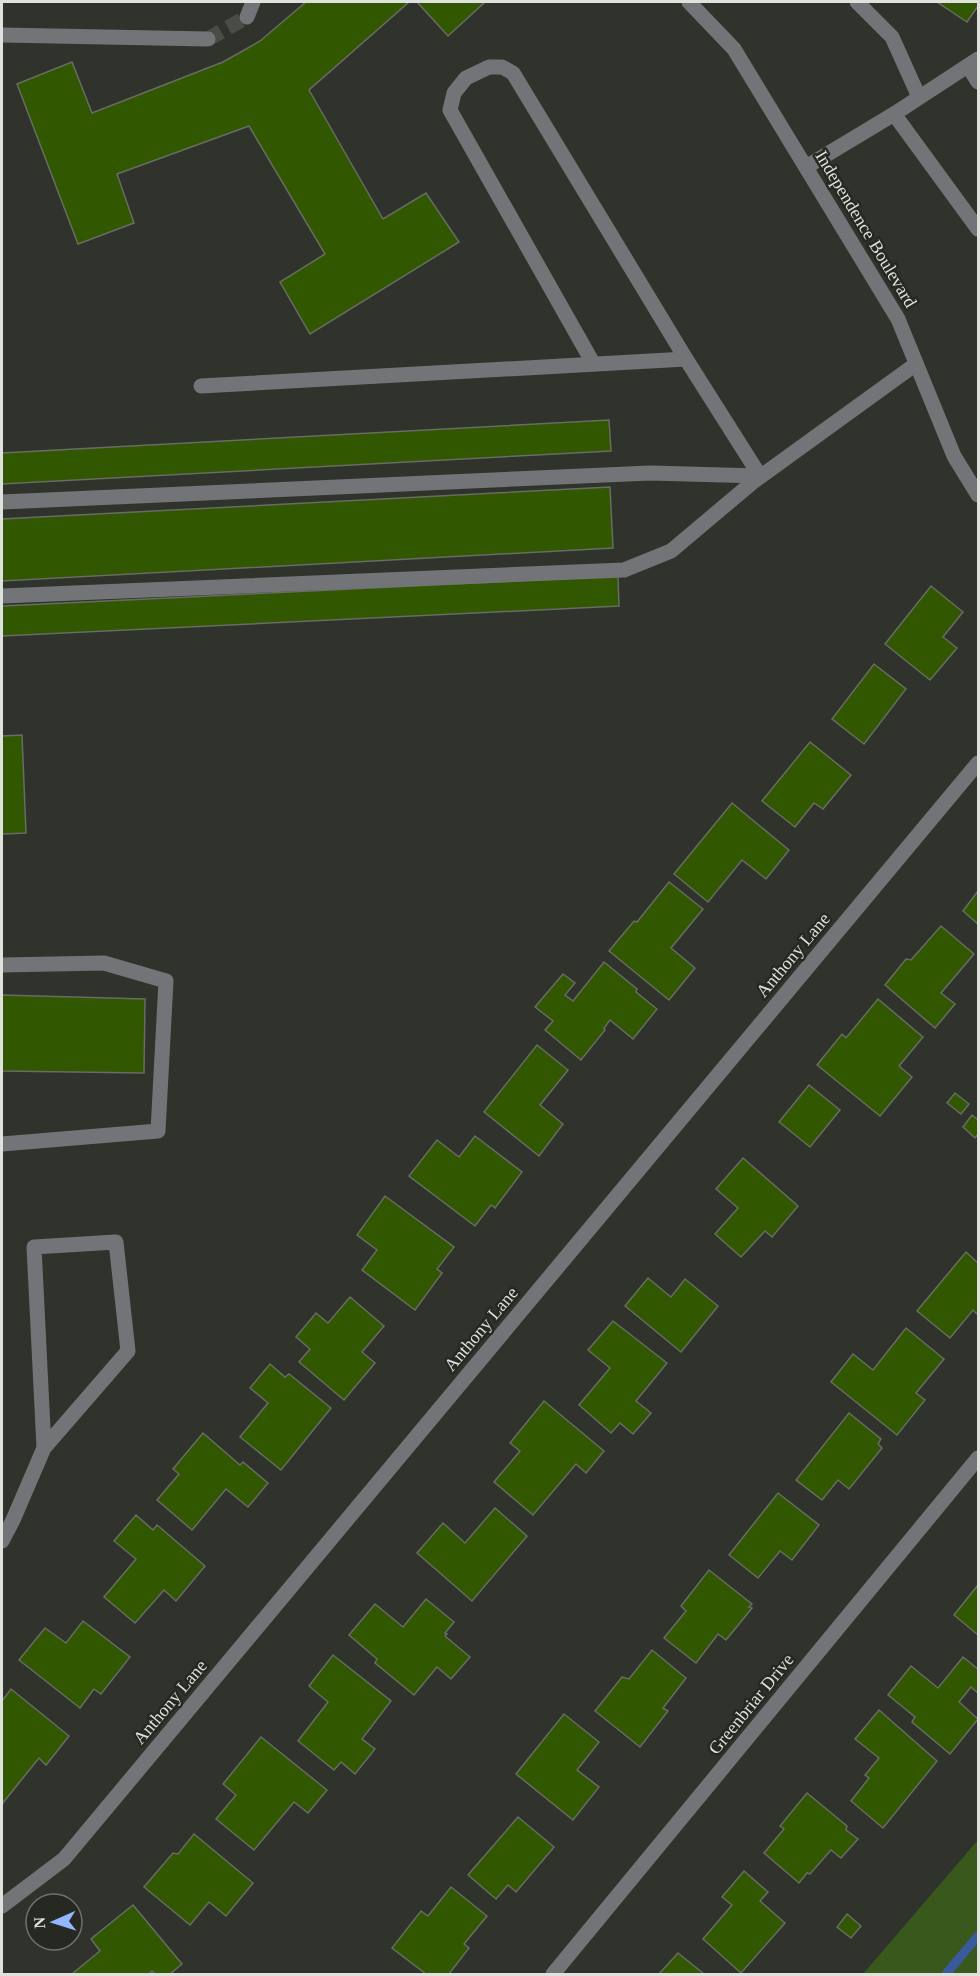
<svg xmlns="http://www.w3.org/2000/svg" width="980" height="1976" font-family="'Times New Roman',serif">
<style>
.green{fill:#39581c}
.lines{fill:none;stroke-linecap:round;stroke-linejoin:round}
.stream{stroke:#3a5a9c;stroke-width:9}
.building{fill:#325701;stroke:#676c64;stroke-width:1.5}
.minor-tunnel{stroke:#494d46;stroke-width:15;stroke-dasharray:15 8;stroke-linecap:butt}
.minor{stroke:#727478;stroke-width:15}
.labels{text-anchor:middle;stroke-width:5;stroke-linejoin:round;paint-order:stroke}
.street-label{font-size:18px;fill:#dee1dc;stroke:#252922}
</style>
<rect width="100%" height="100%" fill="#2f332b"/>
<polygon class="green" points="978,1840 978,1974 863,1974"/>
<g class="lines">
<polyline class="stream" points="946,1974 978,1936"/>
</g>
<g class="building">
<polygon points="306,2 409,2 309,90 383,219 426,193 459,242 310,334 280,282 325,254 249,126 117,174 134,223 78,244 17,84 72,62 92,113 223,62 260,41"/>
<polygon points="417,2 485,2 448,36"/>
<polygon points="937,2 978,2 978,6 967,22"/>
<polygon points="609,420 611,451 2,484 2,453"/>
<polygon points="610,487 613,548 2,581 2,519"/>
<polygon points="618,576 619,606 2,636 2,606"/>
<polygon points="931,586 963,612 943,637 957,648 930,680 885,644"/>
<polygon points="874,664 906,689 864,744 832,719"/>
<polygon points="22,735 26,833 2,834 2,736"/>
<polygon points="810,742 851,775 823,809 814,803 795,827 762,801"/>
<polygon points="732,803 789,850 766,879 742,860 708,902 674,874"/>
<polygon points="669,882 703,909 671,948 695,968 669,1000 609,951 634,921 637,922"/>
<polygon points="978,891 978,924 963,911"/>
<polygon points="941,926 974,954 941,993 955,1004 935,1028 885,985 906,959 911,960"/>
<polygon points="604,962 637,989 636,992 657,1009 633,1039 610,1020 604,1028 605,1030 581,1060 545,1030 553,1021 535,1007 563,974 575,983 565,995 573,1001"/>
<polygon points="2,995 145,999 144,1073 2,1071"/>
<polygon points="878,999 923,1037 899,1066 912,1077 880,1116 817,1065 842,1034 846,1038"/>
<polygon points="537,1045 568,1070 540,1105 563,1124 539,1156 484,1112"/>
<polygon points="809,1085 840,1110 810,1147 779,1122"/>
<polygon points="955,1093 969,1104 961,1114 947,1103"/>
<polygon points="972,1115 978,1120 978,1134 975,1138 963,1127"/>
<polygon points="475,1136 522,1172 495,1208 491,1205 475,1226 409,1176 437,1140 459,1157"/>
<polygon points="743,1158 798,1206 772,1237 765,1231 741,1257 715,1234 738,1208 716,1189"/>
<polygon points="385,1196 454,1247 437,1269 442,1273 415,1310 362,1270 377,1250 357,1235"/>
<polygon points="966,1252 978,1263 978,1315 973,1310 950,1338 917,1311"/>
<polygon points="648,1278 671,1297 685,1279 718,1306 681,1352 625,1306"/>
<polygon points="350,1297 384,1326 362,1352 375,1363 344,1400 299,1362 310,1349 296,1337 316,1313 328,1323"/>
<polygon points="613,1321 667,1363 636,1401 651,1413 633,1434 620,1423 611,1433 579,1405 610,1368 588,1350"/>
<polygon points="906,1328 944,1359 916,1393 925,1400 897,1435 831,1382 853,1354 873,1370"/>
<polygon points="270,1364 285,1377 289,1374 331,1408 281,1470 240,1437 268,1403 250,1388"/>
<polygon points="544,1401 604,1451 586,1473 576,1464 533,1515 494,1482 520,1451 510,1443"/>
<polygon points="849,1413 881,1439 878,1444 882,1448 849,1489 838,1480 822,1500 796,1480"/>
<polygon points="203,1433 240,1465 243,1462 268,1483 248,1507 226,1489 192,1530 157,1500 179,1474 173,1469"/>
<polygon points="778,1493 819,1525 792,1560 780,1551 758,1578 729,1555"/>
<polygon points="495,1508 527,1536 472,1601 417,1553 443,1523 465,1543"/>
<polygon points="136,1515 153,1530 157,1525 205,1566 176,1601 164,1590 135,1623 104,1597 136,1559 114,1541"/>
<polygon points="709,1570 752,1604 749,1607 752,1608 726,1640 718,1634 696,1663 664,1638 686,1611 681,1606"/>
<polygon points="978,1585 978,1635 954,1615"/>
<polygon points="426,1599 454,1622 445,1633 447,1634 445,1636 470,1657 451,1679 437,1667 414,1695 375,1663 377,1659 349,1635 375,1604 403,1627"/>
<polygon points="83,1621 130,1657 101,1694 94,1689 80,1708 19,1660 45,1628 66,1643"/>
<polygon points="652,1650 686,1678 663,1708 668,1711 640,1747 595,1711 622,1677 629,1679"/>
<polygon points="333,1655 391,1701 362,1739 375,1749 355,1774 341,1762 334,1770 298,1741 328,1702 309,1686"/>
<polygon points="963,1657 978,1669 978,1693 971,1687 959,1702 978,1719 950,1754 912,1722 915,1717 888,1695 911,1666 938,1688"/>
<polygon points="11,1689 69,1736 46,1765 39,1758 2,1804 2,1701"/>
<polygon points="879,1710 937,1761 883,1828 851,1801 869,1778 865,1775 879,1758 855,1739"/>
<polygon points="564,1714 599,1742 577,1770 599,1787 573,1820 516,1774"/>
<polygon points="261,1737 327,1790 308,1813 294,1802 254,1850 216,1819 236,1795 223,1784"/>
<polygon points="807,1793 847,1826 846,1830 858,1839 841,1858 831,1850 810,1874 807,1873 799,1883 764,1853 784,1829 780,1826"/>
<polygon points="518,1817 554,1847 516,1892 508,1885 496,1899 468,1875"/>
<polygon points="194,1834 253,1883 226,1916 209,1902 190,1925 144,1887 173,1853 178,1854"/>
<polygon points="744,1871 768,1892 760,1901 785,1923 741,1973 703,1939 732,1905 722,1897"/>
<polygon points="451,1887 487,1916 464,1944 469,1948 449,1974 426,1974 392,1948 421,1911 428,1916"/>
<polygon points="133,1905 182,1964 170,1974 155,1974 152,1971 149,1974 72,1974 100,1951 91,1939"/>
<polygon points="847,1914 861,1926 851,1938 837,1927"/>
<polygon points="678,1953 704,1974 659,1974"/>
</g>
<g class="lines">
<polyline class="minor-tunnel" points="208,39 247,17"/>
<g class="minor">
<polyline points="689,2 734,49 898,319 954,456 978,495"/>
<polyline points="857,2 892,37 919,97"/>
<polyline points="247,17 253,2"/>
<polyline points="2,35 208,39"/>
<polyline points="968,66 978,82"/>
<polyline points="894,114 978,59"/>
<polyline points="806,167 894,114 978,229"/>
<polyline points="593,363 450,110 454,93 466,78 489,67 502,67 513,73 686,359 760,476"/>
<polyline points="201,386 686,359"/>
<polyline points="2,502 650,473 760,476"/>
<polyline points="2,596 624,570 671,551 753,482 916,364"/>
<polyline points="2,965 104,963 166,981 158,1131 2,1144"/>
<polyline points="2,1541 13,1520 44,1448 128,1351 116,1242 34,1247 44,1448"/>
<polyline points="2,1906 64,1859 978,763"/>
<polyline points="553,1974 978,1458"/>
</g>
</g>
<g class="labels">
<g class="street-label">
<text transform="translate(866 229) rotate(59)" y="6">Independence Boulevard</text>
<text transform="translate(793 955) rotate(-50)" y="6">Anthony Lane</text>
<text transform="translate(481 1329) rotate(-50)" y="6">Anthony Lane</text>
<text transform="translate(170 1702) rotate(-50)" y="6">Anthony Lane</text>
<text transform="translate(751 1704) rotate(-51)" y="6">Greenbriar Drive</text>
</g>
</g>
<rect width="980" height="1976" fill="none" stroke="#dee1dc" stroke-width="6"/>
<g transform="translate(54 1922) rotate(267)"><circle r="28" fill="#252922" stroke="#6f736c" stroke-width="1.5"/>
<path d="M0-4.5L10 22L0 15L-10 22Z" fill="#93b7fd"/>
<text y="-9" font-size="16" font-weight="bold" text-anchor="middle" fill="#dee1dc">N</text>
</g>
</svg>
